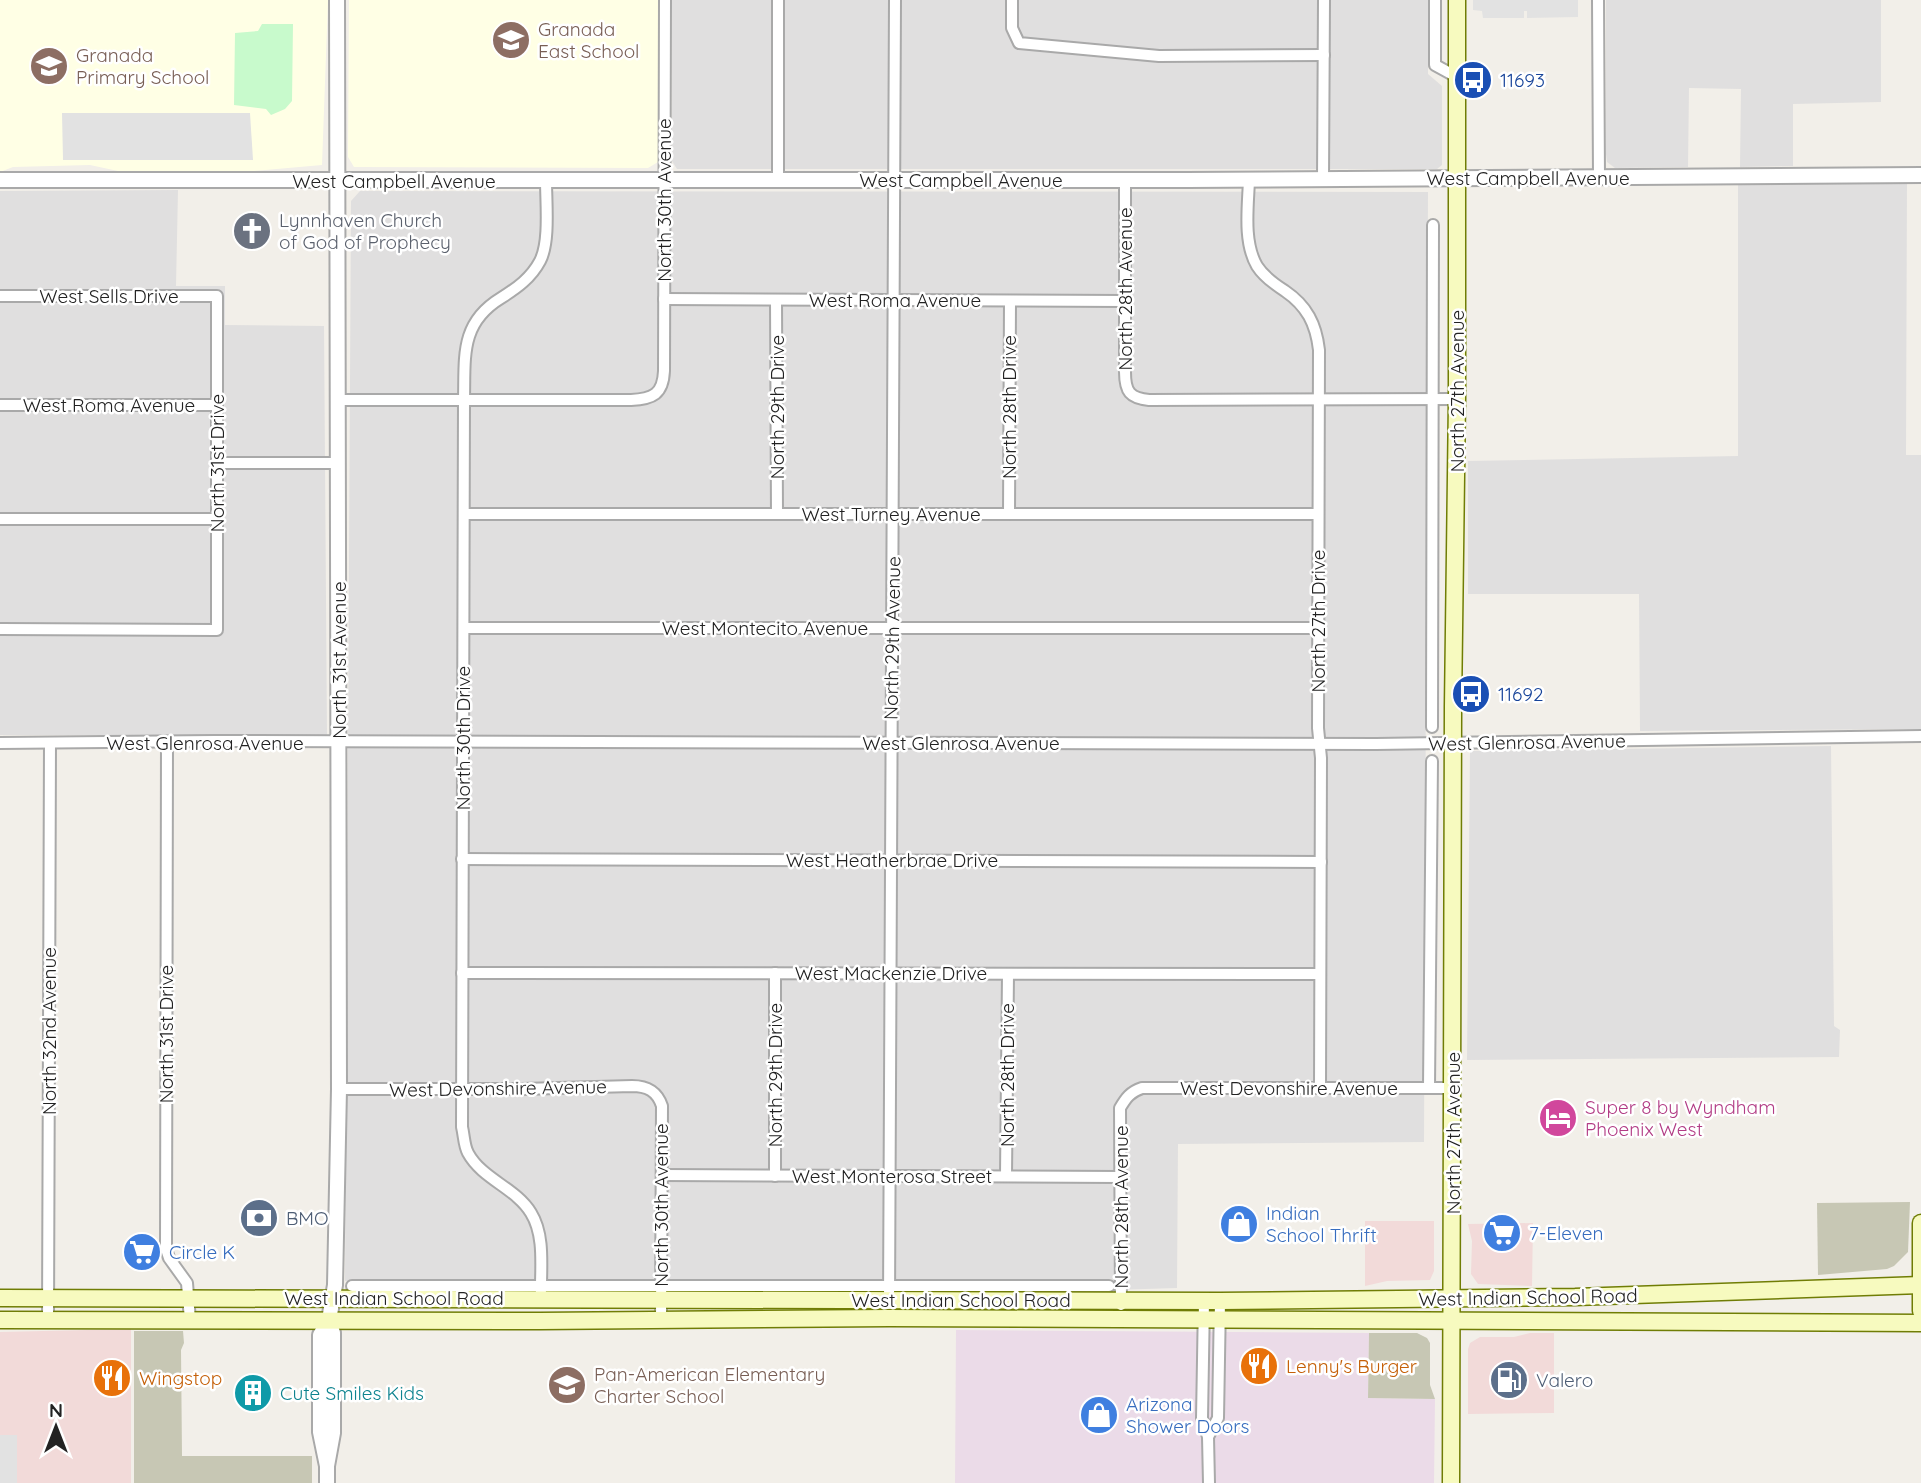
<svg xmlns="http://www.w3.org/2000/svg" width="1921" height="1483" font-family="Quicksand,sans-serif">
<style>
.residential{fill:#e0dfdf}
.commercial{fill:#f2dad9}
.industrial{fill:#ebdbe8}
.education{fill:#ffffe5}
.construction{fill:#c7c7b4}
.park{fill:#c8facc}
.parking{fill:#e2e2e2}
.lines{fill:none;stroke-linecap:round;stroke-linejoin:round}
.minor-casing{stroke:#a9a9a9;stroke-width:14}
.tertiary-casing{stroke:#a9a9a9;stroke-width:18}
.secondary-casing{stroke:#707d05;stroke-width:19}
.minor{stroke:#fff;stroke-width:10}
.tertiary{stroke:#fff;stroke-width:14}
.secondary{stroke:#f7fabf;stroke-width:16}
.labels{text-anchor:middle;stroke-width:5;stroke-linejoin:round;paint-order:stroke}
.education-label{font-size:19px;fill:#785e54;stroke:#fff;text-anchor:start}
.transit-label{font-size:19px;fill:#164399;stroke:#fff;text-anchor:start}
.street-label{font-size:19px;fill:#222;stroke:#fff}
.worship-label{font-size:19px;fill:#5b616d;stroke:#fff;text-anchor:start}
.hotel-label{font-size:19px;fill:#b23c85;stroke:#fff;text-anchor:start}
.shop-label{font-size:19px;fill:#366cbe;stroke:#fff;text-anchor:start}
.service-label{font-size:19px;fill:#4e5e75;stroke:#fff;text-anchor:start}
.food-label{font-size:19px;fill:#c56008;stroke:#fff;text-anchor:start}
.culture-label{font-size:19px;fill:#0d838f;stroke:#fff;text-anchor:start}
</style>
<rect width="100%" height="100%" fill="#f2efe9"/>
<g class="residential">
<polygon points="672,0 1428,0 1428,74 1442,86 1442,165 1437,169 677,169 672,161"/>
<polygon points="1606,0 1881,0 1881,102 1793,104 1793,166 1740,167 1741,89 1689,88 1688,167 1615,168 1607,162 1606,154"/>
<polygon points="1907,183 1906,455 1921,455 1921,729 1640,731 1639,594 1468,594 1468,461 1738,456 1738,184"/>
<polygon points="178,190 176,286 225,286 225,325 324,326 327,735 0,735 0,191"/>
<polygon points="360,191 1428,192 1424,1142 1178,1144 1177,1288 1113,1290 1112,1279 345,1281 351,201"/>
<polygon points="1831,746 1834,1026 1840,1030 1839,1057 1467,1060 1470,751"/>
</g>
<g class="commercial">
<polygon points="1365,1221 1434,1221 1434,1271 1430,1280 1387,1281 1365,1286"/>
<polygon points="1533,1223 1532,1286 1478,1284 1471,1274 1472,1241 1468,1224"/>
<polygon points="131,1329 131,1483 0,1483 0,1332"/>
<polygon points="1530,1333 1554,1333 1554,1413 1468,1414 1468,1349 1470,1343 1480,1337 1514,1337"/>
</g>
<polygon class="industrial" points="956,1330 1369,1333 1368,1398 1435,1399 1434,1483 955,1483"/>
<g class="education">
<polygon points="0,0 328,0 322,165 244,172 118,171 90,165 13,167 0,172"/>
<polygon points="349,0 659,0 658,162 648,168 354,167 348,157"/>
</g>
<g class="construction">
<polygon points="1910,1202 1908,1252 1894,1266 1887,1269 1818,1275 1817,1203"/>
<polygon points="134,1331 183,1331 184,1343 181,1350 182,1456 312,1456 312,1483 134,1483"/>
<polygon points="1369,1333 1417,1333 1427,1338 1430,1343 1430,1385 1435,1399 1368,1398"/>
</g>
<polygon class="park" points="262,24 293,24 292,101 285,109 271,115 266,109 234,105 235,33 258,31"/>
<g class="parking">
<polygon points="1473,0 1578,0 1578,17 1527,18 1527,11 1524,11 1524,18 1483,18 1482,11 1473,10"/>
<polygon points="62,113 250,113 253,160 63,160"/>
<rect x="0" y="1435" width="17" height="48"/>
</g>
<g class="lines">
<defs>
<g id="minor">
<polyline points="1012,0 1012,28 1019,43 1159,56 1324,55"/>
<polyline points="1435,0 1435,65 1457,77"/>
<polyline points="1598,0 1599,177"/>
<polyline points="778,179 778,0"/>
<path d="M1125,180V372C1125,392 1130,398 1149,400L1457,399"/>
<path d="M1249,180C1248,207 1243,242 1257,266C1264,277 1274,284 1285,291C1307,306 1316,324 1319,350L1318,728L1321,758L1320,1088"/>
<polyline points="1323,180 1324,0"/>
<polyline points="0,296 217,296 217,630 0,629"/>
<polyline points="664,299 1125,301"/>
<polyline points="776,300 777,514"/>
<path d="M339,400H631C653,399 663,394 664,371L665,0"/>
<polyline points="0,405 217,405"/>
<polyline points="217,463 338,463"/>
<polyline points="464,514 1318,514"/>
<polyline points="1009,514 1010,301"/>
<polyline points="0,519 217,519"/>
<polyline points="464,628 1318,628"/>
<polyline points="1432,727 1433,225"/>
<polyline points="167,742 166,1249 169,1258 187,1283 190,1320"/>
<polyline points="0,743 214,741 1376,744 1921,736"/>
<polyline points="462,859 1321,862"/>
<polyline points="462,973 1320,974"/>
<polyline points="775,973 775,1176"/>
<polyline points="1429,1088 1432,761"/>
<path d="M339,1089H522L632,1086C647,1086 657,1091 662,1106L661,1320"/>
<polyline points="662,1175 1121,1177"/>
<polyline points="1006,1176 1008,974"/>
<polyline points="352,1286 1109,1286"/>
<path d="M541,1299C540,1272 546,1237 531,1213C516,1188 482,1179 468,1153C464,1146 464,1135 462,1127L464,399C465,356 460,323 501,298C517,288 531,278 540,261C550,242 546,203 546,180"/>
<polyline points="1204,1301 1202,1418 1208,1437 1209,1483"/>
<polyline points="889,1304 895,0"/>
<path d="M1121,1305L1120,1108C1126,1098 1130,1092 1142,1088H1453"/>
<polyline points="48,1320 50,743"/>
<polyline points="1208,1437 1218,1418 1220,1301"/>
</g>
<g id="tertiary">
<polyline points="0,180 1187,180 1921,175"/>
<polyline points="327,1466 320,1432 320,1335 329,1320 335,1285 339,1089 337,0"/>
<polyline points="327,1483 327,1466 333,1433 333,1333 329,1320"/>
</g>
<g id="secondary">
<polyline points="1921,1223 1921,1311"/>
<polyline points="0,1298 1220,1301 1575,1297 1921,1285"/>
<polyline points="0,1320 540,1321 889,1318 1921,1323"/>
<polyline points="1451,1483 1453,706 1457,399 1457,0"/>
</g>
</defs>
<use href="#minor" class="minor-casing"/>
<use href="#tertiary" class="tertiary-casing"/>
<use href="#secondary" class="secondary-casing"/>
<use href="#minor" class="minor"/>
<use href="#tertiary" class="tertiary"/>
<use href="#secondary" class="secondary"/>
</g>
<defs>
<symbol id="school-disc" viewBox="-11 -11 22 22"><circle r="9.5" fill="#8d6e63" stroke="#fff"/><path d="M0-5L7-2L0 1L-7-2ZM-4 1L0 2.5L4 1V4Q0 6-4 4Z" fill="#fff"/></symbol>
<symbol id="bus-disc" viewBox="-11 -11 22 22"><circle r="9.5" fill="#1a4fb4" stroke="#fff"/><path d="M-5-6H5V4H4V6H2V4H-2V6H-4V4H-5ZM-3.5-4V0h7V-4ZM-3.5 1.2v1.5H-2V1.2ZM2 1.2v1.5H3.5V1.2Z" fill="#fff"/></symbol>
<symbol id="church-disc" viewBox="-11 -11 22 22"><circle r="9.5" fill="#6b7280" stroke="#fff"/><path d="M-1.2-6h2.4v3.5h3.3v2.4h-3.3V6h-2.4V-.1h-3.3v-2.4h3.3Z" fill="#fff"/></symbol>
<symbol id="hotel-disc" viewBox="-11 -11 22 22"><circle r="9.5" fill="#d1479c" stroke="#fff"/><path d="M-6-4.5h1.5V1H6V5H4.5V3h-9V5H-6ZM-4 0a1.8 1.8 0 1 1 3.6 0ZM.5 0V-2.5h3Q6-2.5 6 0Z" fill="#fff"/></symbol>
<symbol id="bank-disc" viewBox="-11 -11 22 22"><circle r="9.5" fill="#5c6f8a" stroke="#fff"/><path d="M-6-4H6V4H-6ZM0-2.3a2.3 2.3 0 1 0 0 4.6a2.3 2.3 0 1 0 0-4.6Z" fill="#fff"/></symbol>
<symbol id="shop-disc" viewBox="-11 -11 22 22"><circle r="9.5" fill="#3f7fe0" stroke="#fff"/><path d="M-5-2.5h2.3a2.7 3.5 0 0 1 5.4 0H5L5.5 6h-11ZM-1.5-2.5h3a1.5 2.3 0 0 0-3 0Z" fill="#fff"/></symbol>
<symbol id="supermarket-disc" viewBox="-11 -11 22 22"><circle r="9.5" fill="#3f7fe0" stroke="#fff"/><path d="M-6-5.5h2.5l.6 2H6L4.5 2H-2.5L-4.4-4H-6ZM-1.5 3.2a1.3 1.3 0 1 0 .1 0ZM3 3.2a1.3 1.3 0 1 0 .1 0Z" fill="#fff"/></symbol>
<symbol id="restaurant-disc" viewBox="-11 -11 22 22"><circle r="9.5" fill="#e8710a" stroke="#fff"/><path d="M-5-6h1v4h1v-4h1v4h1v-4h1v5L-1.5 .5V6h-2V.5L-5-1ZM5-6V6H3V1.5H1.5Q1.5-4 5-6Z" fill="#fff"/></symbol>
<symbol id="fuel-disc" viewBox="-11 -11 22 22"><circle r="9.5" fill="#5c6f8a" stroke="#fff"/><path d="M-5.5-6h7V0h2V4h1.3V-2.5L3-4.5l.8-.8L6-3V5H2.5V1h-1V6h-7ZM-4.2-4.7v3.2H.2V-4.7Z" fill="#fff"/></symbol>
<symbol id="building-disc" viewBox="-11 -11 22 22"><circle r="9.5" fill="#0f9aa8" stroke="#fff"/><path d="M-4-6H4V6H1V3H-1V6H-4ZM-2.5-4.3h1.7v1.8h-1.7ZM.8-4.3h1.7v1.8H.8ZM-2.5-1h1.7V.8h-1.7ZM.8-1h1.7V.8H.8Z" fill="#fff"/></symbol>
</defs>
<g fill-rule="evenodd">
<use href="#school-disc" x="489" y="18" width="44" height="44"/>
<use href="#school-disc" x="27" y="44" width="44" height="44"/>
<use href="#bus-disc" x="1451" y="58" width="44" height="44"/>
<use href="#church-disc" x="230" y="209" width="44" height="44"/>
<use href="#bus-disc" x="1449" y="672" width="44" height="44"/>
<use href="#hotel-disc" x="1536" y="1096" width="44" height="44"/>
<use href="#bank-disc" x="237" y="1196" width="44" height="44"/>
<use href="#shop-disc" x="1217" y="1202" width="44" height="44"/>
<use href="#supermarket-disc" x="1480" y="1211" width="44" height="44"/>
<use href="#supermarket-disc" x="120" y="1230" width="44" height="44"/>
<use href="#restaurant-disc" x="1237" y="1344" width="44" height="44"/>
<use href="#restaurant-disc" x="90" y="1356" width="44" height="44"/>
<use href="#fuel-disc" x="1487" y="1358" width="44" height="44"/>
<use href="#school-disc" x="545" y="1363" width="44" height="44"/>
<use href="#building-disc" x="231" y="1371" width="44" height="44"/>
<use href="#shop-disc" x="1077" y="1393" width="44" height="44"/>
</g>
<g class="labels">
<g class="education-label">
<text x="538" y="36">Granada<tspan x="538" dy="22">East School</tspan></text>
<text x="76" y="62">Granada<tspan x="76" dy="22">Primary School</tspan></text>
<text x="594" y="1381">Pan-American Elementary<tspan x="594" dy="22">Charter School</tspan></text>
</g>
<g class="transit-label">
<text x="1500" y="87">11693</text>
<text x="1498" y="701">11692</text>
</g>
<g class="street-label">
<text x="1528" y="185">West Campbell Avenue</text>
<text x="961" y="187">West Campbell Avenue</text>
<text x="394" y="188">West Campbell Avenue</text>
<text transform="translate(664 200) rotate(-90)" y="7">North 30th Avenue</text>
<text transform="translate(1125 289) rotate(-90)" y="7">North 28th Avenue</text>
<text x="109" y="303">West Sells Drive</text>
<text x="895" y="307">West Roma Avenue</text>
<text transform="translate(1457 391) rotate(-90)" y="7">North 27th Avenue</text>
<text x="109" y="412">West Roma Avenue</text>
<text transform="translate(777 407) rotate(-90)" y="7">North 29th Drive</text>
<text transform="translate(1009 407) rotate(-90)" y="7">North 28th Drive</text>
<text transform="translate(217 463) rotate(-90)" y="7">North 31st Drive</text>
<text x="891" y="521">West Turney Avenue</text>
<text transform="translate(1318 621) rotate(-90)" y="7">North 27th Drive</text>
<text x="765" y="635">West Montecito Avenue</text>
<text transform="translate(892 638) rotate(-89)" y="7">North 29th Avenue</text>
<text transform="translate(339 660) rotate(-90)" y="7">North 31st Avenue</text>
<text transform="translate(463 738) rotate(-90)" y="7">North 30th Drive</text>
<text transform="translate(1527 742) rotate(-1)" y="7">West Glenrosa Avenue</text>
<text x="205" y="750">West Glenrosa Avenue</text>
<text x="961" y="750">West Glenrosa Avenue</text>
<text x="892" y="867">West Heatherbrae Drive</text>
<text x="891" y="980">West Mackenzie Drive</text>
<text transform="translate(49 1031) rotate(-90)" y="7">North 32nd Avenue</text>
<text transform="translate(166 1034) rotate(-90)" y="7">North 31st Drive</text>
<text transform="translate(775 1075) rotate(-90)" y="7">North 29th Drive</text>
<text transform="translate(1007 1075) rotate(-90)" y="7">North 28th Drive</text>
<text transform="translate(498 1088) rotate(-1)" y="7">West Devonshire Avenue</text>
<text x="1289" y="1095">West Devonshire Avenue</text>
<text transform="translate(1453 1133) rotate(-90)" y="7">North 27th Avenue</text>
<text x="892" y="1183">West Monterosa Street</text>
<text transform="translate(661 1205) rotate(-90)" y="7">North 30th Avenue</text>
<text transform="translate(1121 1207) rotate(-90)" y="7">North 28th Avenue</text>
<text transform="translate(1528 1297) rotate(-1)" y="7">West Indian School Road</text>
<text x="394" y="1305">West Indian School Road</text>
<text x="961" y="1307">West Indian School Road</text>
</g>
<g class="worship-label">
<text x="279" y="227">Lynnhaven Church<tspan x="279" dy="22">of God of Prophecy</tspan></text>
</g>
<g class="hotel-label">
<text x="1585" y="1114">Super 8 by Wyndham<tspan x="1585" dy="22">Phoenix West</tspan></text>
</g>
<g class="shop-label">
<text x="1266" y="1220">Indian<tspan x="1266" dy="22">School Thrift</tspan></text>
<text x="1529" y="1240">7-Eleven</text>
<text x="169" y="1259">Circle K</text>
<text x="1126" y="1411">Arizona<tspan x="1126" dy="22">Shower Doors</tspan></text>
</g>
<g class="service-label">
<text x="286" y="1225">BMO</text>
<text x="1536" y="1387">Valero</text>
</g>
<g class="food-label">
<text x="1286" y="1373">Lenny's Burger</text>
<text x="139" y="1385">Wingstop</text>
</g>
<g class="culture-label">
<text x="280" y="1400">Cute Smiles Kids</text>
</g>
</g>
<g transform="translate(56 1427)" stroke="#ffffff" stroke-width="5" paint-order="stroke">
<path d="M0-5L12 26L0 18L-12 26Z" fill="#222222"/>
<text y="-10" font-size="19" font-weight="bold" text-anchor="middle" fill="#222222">N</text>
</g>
</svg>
